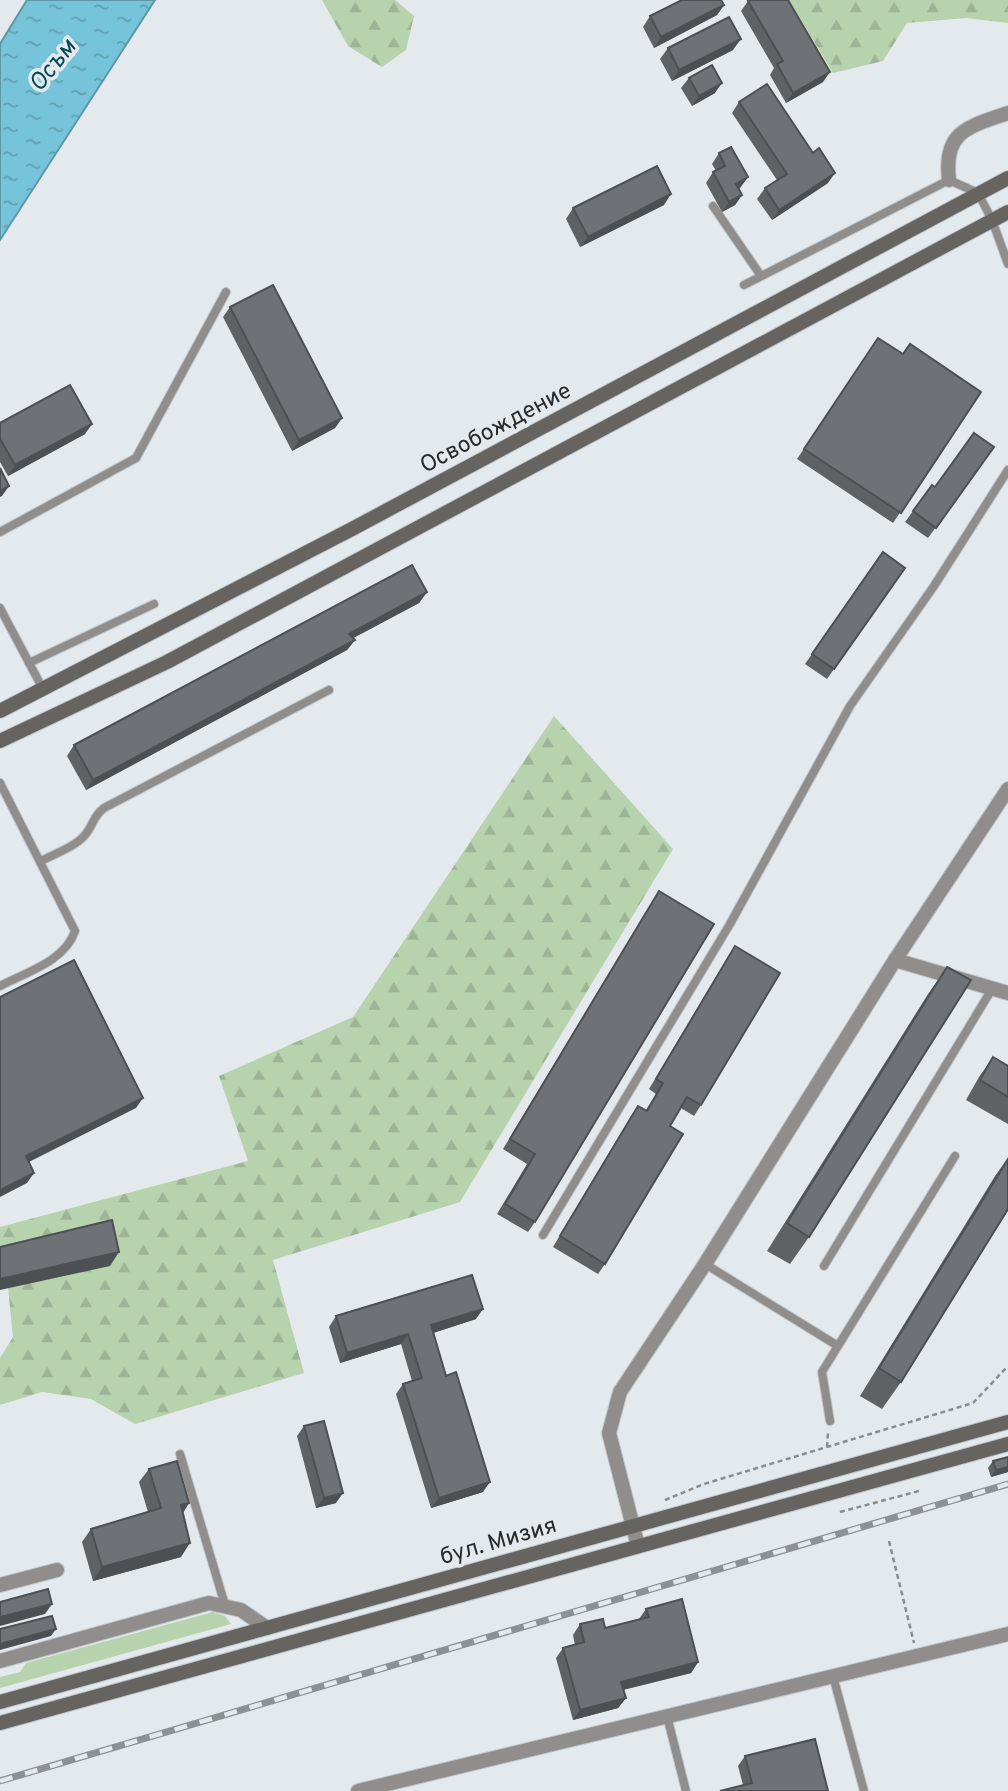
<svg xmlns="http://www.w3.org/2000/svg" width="1008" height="1791" font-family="Overpass,sans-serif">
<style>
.grass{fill:#b7d3ae}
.forest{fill:url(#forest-firs)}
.water{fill:url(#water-ripples);stroke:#5f96a5;stroke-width:2}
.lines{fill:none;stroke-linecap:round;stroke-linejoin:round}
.lane-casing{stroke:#c2c7ca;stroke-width:10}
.street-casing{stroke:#c2c7ca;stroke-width:16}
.secondary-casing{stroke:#c2c7ca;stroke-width:16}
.path{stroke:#8a8d90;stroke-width:2.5;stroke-dasharray:5 3.5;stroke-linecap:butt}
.lane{stroke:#908e8c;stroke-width:8}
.street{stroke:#908e8c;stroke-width:14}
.secondary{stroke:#666461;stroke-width:14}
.rail-casing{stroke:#8d9194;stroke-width:7}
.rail{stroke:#e4e9ed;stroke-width:4.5;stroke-dasharray:13;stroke-linecap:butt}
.wall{fill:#5f6265}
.shaded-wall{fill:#4d5053}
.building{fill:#6e7276;stroke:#4d5053;stroke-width:2}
.labels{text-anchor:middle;stroke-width:7;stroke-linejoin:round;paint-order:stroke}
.street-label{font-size:23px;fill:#282a2c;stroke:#e4e9ed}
.water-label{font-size:24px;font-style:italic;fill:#004957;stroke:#e4e9ed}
</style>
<defs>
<pattern id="forest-firs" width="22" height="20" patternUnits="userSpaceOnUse" patternTransform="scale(1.75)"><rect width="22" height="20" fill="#b7d3ae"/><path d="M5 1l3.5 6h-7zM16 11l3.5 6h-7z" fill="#9db596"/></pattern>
<pattern id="water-ripples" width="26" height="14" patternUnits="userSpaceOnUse" patternTransform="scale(1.75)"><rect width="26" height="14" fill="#76c4d9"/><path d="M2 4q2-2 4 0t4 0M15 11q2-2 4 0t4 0" fill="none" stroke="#619fb0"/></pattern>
</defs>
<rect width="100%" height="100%" fill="#e4e9ed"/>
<polygon class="grass" points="213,1612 225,1616 231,1624 0,1688 0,1677 20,1672 26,1663"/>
<g class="forest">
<polygon points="322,0 395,0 414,16 406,50 382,67 348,46"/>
<polygon points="789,0 1008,0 1008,23 966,18 907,23 883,61 833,73"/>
<polygon points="554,716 673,849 460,1202 273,1260 304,1373 135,1424 91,1399 42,1392 0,1405 0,1358 13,1337 8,1288 0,1258 0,1227 248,1161 219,1076 353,1017"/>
</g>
<polygon class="water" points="27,0 155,0 0,240 0,44"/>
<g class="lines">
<defs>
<g id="lane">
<polyline points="713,206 761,276"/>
<polyline points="744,285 949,180 978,193 992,220 1008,264"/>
<polyline points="0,532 136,458 226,292"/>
<polyline points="0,608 44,691"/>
<polyline points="29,663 154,604"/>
<path d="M0,783L75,931C65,961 27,972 0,986"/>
<path d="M41,861C54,854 75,847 85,835C93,826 93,816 104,808L329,690"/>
<polyline points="543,1235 730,924 850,706 934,586 1008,470"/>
<polyline points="705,1264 838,1346"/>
<polyline points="824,1266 992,989"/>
<polyline points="830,1421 822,1372 955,1156"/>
<polyline points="180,1454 225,1605"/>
<polyline points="833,1676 864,1791"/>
<polyline points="667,1716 686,1791"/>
</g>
<g id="street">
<path d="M949,180C943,131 968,127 1008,113"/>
<polyline points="895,960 1008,993"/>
<polyline points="638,1546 609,1433 620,1392 705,1264 895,960 1008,789"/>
<polyline points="0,1585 57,1570"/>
<polyline points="0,1661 209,1603 241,1610 267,1628"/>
<polyline points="358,1791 1008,1634"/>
</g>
<g id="secondary">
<polyline points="0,711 352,529 1008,178"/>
<polyline points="0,741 167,662 1008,212"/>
<polyline points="0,1702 1008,1422"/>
<polyline points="0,1723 1008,1444"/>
</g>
</defs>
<use href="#lane" class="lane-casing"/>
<use href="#street" class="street-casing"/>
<use href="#secondary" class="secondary-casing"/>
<g class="path">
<polyline points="827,1447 828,1433"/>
<polyline points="665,1500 704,1484 973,1403 1008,1366"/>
<polyline points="840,1512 919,1491"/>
<polyline points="889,1541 914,1643"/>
</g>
<use href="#lane" class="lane"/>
<use href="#street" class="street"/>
<use href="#secondary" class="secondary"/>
<defs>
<polyline id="rail" points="0,1781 1008,1484"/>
</defs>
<use href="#rail" class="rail-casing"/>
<use href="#rail" class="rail"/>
</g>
<g class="wall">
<polygon points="748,1 823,82 786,103 770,75 774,68 741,11"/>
<polygon points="724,5 717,15 654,48 643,27 650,16"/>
<polygon points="668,48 733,50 672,81 660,59"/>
<polygon points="689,78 715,93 692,106 681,88"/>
<polygon points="739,102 828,183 772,220 757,199 765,188 777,180 732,113"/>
<polygon points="719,153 748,177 739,189 742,195 735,205 722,212 706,183 713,172 716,171 712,164"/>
<polygon points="664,205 580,247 566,219 573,208"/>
<polygon points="230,307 342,418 335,428 292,451 223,317"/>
<polygon points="878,338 903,354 981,392 893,523 797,459"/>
<polygon points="0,423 85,434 8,476 0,462"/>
<polygon points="994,447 928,538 905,522 932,485 935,487"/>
<polygon points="883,552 905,568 827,679 805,664"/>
<polygon points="427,592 419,603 353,638 355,640 347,650 86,790 67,756 74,745"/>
<polygon points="659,891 535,1222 528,1232 497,1214 527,1164 503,1149"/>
<polygon points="735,946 701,1105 694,1116 681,1108 670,1126 605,1264 598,1274 553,1247 631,1116 638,1106 646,1110 656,1094 649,1089"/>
<polygon points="947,967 809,1237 790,1264 767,1251 928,994"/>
<polygon points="993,1057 1008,1066 1008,1124 966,1100 979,1077"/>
<polygon points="1008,1158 1008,1209 901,1382 882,1409 860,1396 995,1176"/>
<polygon points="336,1316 476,1319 433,1333 483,1492 431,1508 396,1394 403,1384 412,1381 401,1344 340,1363 329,1327"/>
<polygon points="304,1426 336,1503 316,1508 297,1436"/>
<polygon points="1008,1457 1008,1472 991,1477 988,1468 993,1461"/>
<polygon points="149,1469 189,1503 183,1513 181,1557 93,1581 82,1542 91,1529 148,1512 139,1482"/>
<polygon points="646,1609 698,1662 691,1673 623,1690 626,1698 618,1708 573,1720 556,1658 563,1648 575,1645 573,1635 580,1624 605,1628 639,1619"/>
<polygon points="745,1756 828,1791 743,1785 738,1766"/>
</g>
<g class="shaded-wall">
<polygon points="724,5 717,15 654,48 661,37"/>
<polygon points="741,39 733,50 672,81 679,70"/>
<polygon points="830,72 823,82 786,103 793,93"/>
<polygon points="722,83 715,93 692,106 699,96"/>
<polygon points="835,173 828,183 772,220 779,210"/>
<polygon points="748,177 740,188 729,194 736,184"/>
<polygon points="671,194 664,205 580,247 588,237"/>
<polygon points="742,195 735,205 722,212 729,202"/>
<polygon points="342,418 335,428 292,451 299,440"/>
<polygon points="92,424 85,434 8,476 15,465"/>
<polygon points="9,486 2,496 0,497 0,491"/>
<polygon points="427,592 419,603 342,644 349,634"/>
<polygon points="355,640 347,650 86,790 93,780"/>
<polygon points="143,1098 136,1108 19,1167 26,1156"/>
<polygon points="34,1173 27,1183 0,1197 0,1190"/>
<polygon points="119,1252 110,1266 0,1290 0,1279"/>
<polygon points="483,1309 476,1319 424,1336 431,1325"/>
<polygon points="408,1334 401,1344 340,1363 347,1353"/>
<polygon points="1008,1467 1008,1472 991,1477 996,1470"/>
<polygon points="490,1482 483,1492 431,1508 439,1498"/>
<polygon points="343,1493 336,1503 316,1508 324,1498"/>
<polygon points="189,1503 180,1517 181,1505"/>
<polygon points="190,1543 181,1557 93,1581 102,1567"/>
<polygon points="52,1604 45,1614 0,1626 0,1617"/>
<polygon points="56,1629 51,1636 0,1650 0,1644"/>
<polygon points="698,1662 691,1673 614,1692 621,1682"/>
<polygon points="626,1698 618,1708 573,1720 580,1710"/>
</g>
<g class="building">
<polygon points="682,0 721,0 724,5 661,37 650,16"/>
<polygon points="750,0 788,0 830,72 793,93 777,64 783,61 748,1"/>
<polygon points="729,17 741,39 679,70 668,48"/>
<polygon points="712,65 722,83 699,96 689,78"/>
<polygon points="767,84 813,153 819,148 835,173 779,210 765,188 787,174 739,102"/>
<polygon points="731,147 748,177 736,184 742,195 729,202 713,172 725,166 719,153"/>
<polygon points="657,166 671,194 588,237 573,208"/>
<polygon points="273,285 342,418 299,440 230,307"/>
<polygon points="878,338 903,354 910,344 981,392 901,513 804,449"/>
<polygon points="70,385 92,424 15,465 0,439 0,423"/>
<polygon points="974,433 994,447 936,528 913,511 932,485 935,487"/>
<polygon points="0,468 9,486 0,491"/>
<polygon points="883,552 905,568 834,669 812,654"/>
<polygon points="412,565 427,592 349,634 355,640 93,780 74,745"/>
<polygon points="659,891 714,924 535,1222 505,1204 535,1154 510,1139"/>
<polygon points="735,946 780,973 701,1105 687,1097 670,1126 683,1134 605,1264 560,1236 638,1106 647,1111 663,1083 656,1079"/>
<polygon points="74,960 143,1098 26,1156 34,1173 0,1190 0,997"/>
<polygon points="947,967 971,980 809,1237 787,1223"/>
<polygon points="993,1057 1008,1066 1008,1097 980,1080"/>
<polygon points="1008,1159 1008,1209 901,1382 879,1368"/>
<polygon points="112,1220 119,1252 0,1279 0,1247"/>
<polygon points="472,1275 483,1309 431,1325 446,1376 456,1372 490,1482 439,1498 403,1384 422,1378 408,1334 347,1353 336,1316"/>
<polygon points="324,1421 343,1493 324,1498 304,1426"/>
<polygon points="1008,1457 1008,1467 996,1470 993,1461"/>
<polygon points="177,1461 189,1503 181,1505 190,1543 102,1567 91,1529 161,1508 149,1469"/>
<polygon points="48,1589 52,1604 0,1617 0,1602"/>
<polygon points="682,1599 698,1662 621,1682 626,1698 580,1710 563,1648 584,1642 580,1624 603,1619 605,1628 649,1617 646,1609"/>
<polygon points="52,1616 56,1629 0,1644 0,1629"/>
<polygon points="815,1739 828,1791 720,1791 752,1783 745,1756"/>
</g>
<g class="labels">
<g class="street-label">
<text transform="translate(495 427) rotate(-28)" y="8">Освобождение</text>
<text transform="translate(498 1540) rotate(-16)" y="8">бул. Мизия</text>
</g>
<g class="water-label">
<text transform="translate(52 65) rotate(-51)" y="8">Осъм</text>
</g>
</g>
</svg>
